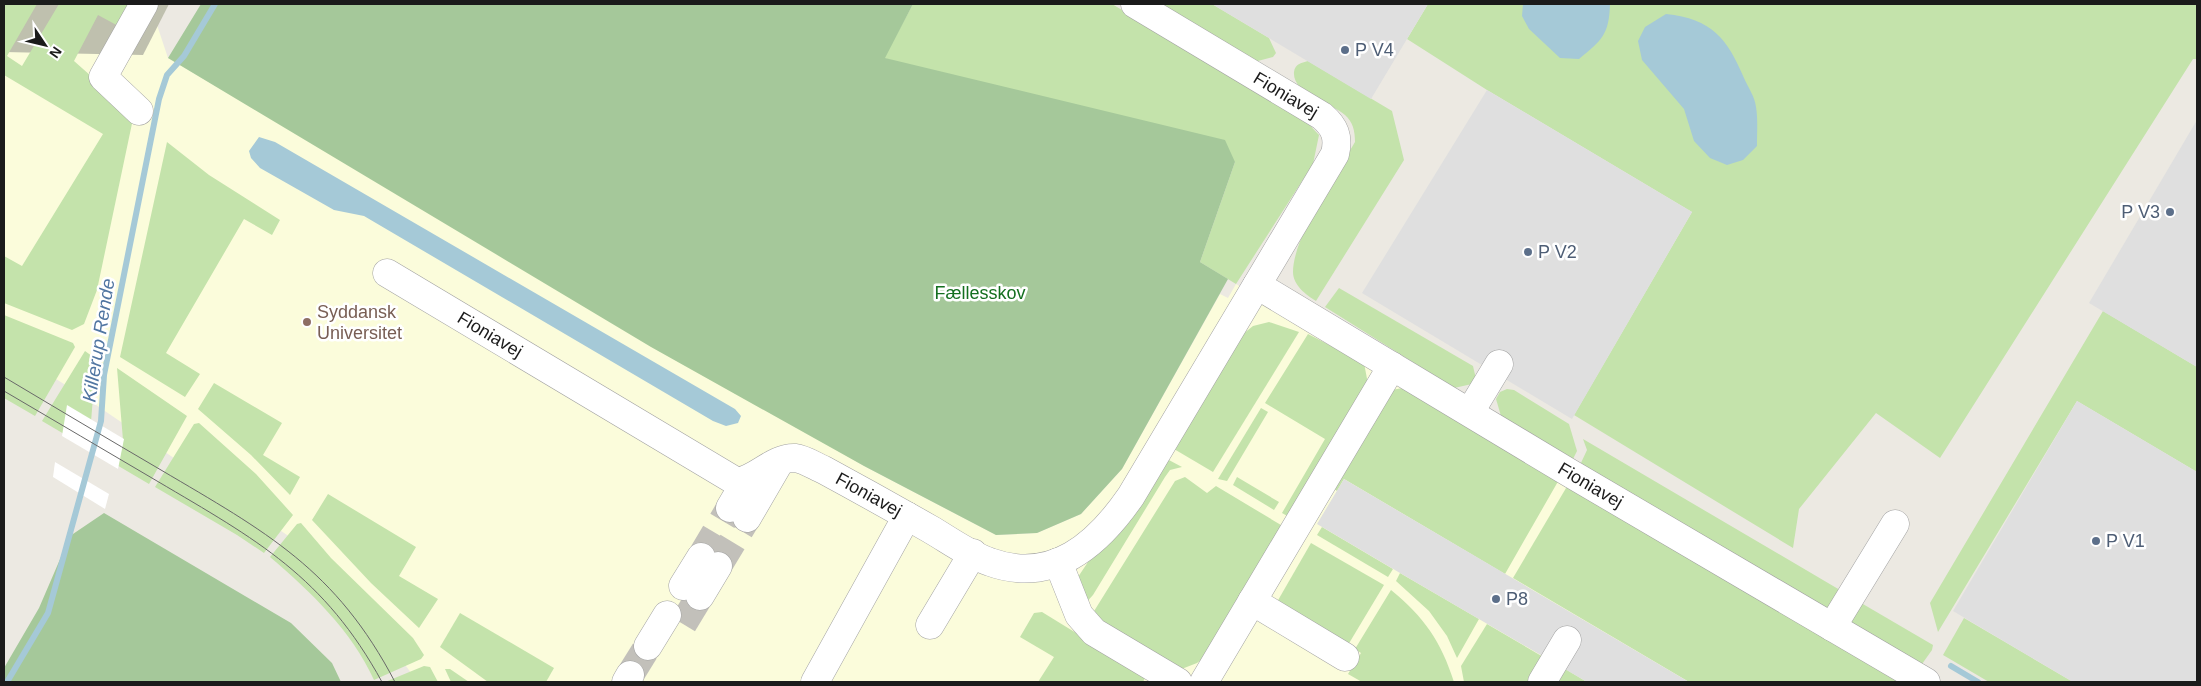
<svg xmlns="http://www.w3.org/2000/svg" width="2201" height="686" font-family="Arial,sans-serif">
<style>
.education{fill:#fbfcdb}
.construction{fill:#bfc0ae}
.grass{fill:#c4e3ab}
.forest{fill:#a5c89a}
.parking{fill:#dfdfdf}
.water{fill:#a5c9d7}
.pier{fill:#fff}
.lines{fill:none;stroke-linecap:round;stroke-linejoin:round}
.stream{stroke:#a5c9d7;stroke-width:6}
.minor-tunnel{stroke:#c2c0ba;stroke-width:28;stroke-dasharray:28 14;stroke-linecap:butt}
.minor-casing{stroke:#a2a2a2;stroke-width:29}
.minor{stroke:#fff;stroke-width:28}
.tram{stroke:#696969;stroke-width:1}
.service-dot{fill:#5c6f8a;stroke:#fff;stroke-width:2}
.education-dot{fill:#8d6e63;stroke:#fff;stroke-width:2}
.labels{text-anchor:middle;stroke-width:5;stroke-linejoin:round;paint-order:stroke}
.service-label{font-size:18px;fill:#4e5e75;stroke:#fff;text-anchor:start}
.street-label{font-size:18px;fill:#1b1b1b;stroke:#fff}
.park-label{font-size:18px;fill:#146f1f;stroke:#fff}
.education-label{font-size:18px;fill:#785e54;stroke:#fff;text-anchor:start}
.water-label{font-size:19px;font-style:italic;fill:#5176a2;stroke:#fff}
</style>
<rect width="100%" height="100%" fill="#ece9e2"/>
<polygon class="education" points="4,4 150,4 168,58 864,466 996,535 1037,533 1081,514 1122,469 1220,294 1228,298 1236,284 1904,682 418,682 328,563 77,392 4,347"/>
<polygon class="construction" points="4,4 169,4 143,55 4,52"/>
<g class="grass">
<polygon points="4,4 37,4 7,56 22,66 59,4 138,4 122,28 98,15 74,61 134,114 97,290 84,324 72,330 4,303 4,256 22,266 103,134 4,75"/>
<polygon points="913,4 1112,4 1304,119 1319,135 1313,164 1236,284 1200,262 1235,162 884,58"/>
<polygon points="1158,4 1212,4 1269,38 1276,53 1273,57 1254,62"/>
<polygon points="1428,4 2197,4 2197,59 2193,59 1940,458 1876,413 1799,509 1793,548 1574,415 1692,212 1487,90 1407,39"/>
<path d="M1308,61L1392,111L1404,160L1316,301C1306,295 1293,285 1293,272C1293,237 1337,173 1355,142C1355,131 1353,122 1345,115C1331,103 1292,94 1294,72C1295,64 1301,63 1308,61Z"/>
<polygon points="167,142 209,175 280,220 272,235 244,219 166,353 200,374 185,397 120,357"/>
<polygon points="1339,288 1473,366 1476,379 1472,384 1454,388 1325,307"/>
<polygon points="2103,311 2197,367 2197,472 2077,401 1938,632 1930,603"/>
<polygon points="4,315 73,343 75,347 35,416 4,398"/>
<polygon points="1269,322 1299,332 1213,472 1174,449 1243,334 1253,326"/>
<polygon points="1308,334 1364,363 1368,384 1289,517 1282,513 1325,439 1265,403"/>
<polygon points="85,351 96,359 91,422 123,440 117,368 187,416 149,484 42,421"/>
<polygon points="214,383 282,423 263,455 300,477 290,495 251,455 198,409"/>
<polygon points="1408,387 1560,478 1505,574 1344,479 1337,491 1333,488 1386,391"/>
<polygon points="1507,389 1514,390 1569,424 1577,451 1573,459 1501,416 1496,399 1500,392"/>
<polygon points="1261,408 1268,412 1227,481 1218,479"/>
<polygon points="199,423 256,474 293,515 264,553 237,535 155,487 194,424"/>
<polygon points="1583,439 1845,593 1831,611 1580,465 1587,450"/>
<polygon points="1167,459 1182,467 1170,470 1165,477 1093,595 1083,606 1078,577 1088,562 1127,525"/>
<polygon points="1185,477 1207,493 1216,486 1286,528 1207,655 1197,663 1179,670 1091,616 1175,481"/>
<polygon points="1237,477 1279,502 1274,510 1233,485"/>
<polygon points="1569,483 1904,682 1689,682 1513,578"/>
<polygon points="328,494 416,547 399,576 438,599 419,628 371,583 312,520"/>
<path d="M301,523L331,558L413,638L424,655L421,659L374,680C351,630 311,592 270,557L297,524Z"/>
<polygon points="1322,527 1393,569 1388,577 1317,535"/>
<polygon points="1311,543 1384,585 1348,645 1277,602"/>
<polygon points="1400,573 1479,619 1457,658 1447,636 1429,611 1396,581"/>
<path d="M1391,590C1424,617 1441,641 1454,682H1362L1348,674L1361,653L1355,649Z"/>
<polygon points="1856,600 1933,645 1932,650 1922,664 1845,619"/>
<polygon points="1042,612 1146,676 1143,682 1038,682 1054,657 1020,637 1034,613"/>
<polygon points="460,613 554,668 546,682 488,682 440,647"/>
<polygon points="1964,618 2073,682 1989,682 1943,655"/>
<polygon points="1487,624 1545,658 1530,682 1464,682 1461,666"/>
<polygon points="424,666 430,667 438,682 385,682"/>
<polygon points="1562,667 1587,682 1553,682"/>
<polygon points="445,669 450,669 469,682 451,682"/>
</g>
<g class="forest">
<polygon points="201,4 913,4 885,58 1225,140 1235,162 1200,262 1228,279 1122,469 1081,514 1037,533 996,535 864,466 651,347 168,58"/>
<polygon points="104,513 291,623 332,663 341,682 4,682 4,668 39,608 70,536"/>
</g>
<g class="parking">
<polygon points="1212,4 1428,4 1371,99"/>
<polygon points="1487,90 1692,212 1572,419 1362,293"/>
<polygon points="2197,120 2197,367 2089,303"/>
<polygon points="2077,401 2197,472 2197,682 2073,682 1953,611"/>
<polygon points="1344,479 1689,682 1587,682 1400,573 1317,524"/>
</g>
<g class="water">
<path d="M1523,4H1610C1609,35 1602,40 1579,59L1560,58L1529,29L1522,16Z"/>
<path d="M1666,14C1712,19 1727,38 1744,78C1748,87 1755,97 1756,107C1758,119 1757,133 1757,146L1743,160L1727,165L1710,158L1694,141L1684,109L1642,60L1638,41L1645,27Z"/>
<polygon points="259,137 275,142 735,409 741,416 738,423 726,426 713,421 364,216 334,210 260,168 251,158 249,151"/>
</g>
<g class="pier">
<polygon points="67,405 124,439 118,469 62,436"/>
<polygon points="55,462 109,494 105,509 53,477"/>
</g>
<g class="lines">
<g class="stream">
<polyline points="1951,666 1978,682"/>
<polyline points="7,682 48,613 101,421 104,375 159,99 167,75 184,56 215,4"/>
</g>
<g class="minor-tunnel">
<polyline points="701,557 730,508"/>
<polyline points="718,566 747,518"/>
<polyline points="683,624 700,596"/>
<polyline points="630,675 648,646"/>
</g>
<defs>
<g id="minor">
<polyline points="139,111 103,77 144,4"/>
<path id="s1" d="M387,273L737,482C758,479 773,457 795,458C804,459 815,466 824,470C859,489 895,509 930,529C949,540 969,555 990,562C1053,585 1098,544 1131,496L1335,154C1339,137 1335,127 1322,116L1135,4"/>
<path id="s2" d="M1257,285L1568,472L1926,682"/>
<polyline points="1470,412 1499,364"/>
<polyline points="730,508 746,481"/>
<polyline points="747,518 779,463"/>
<polyline points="1058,562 1079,615 1094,632 1178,682"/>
<polyline points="683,586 701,557"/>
<polyline points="700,596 718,566"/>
<polyline points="1252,601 1345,657"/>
<polyline points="930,625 973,553"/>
<polyline points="1832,627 1895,524"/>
<polyline points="648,646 667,615"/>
<polyline points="626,682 630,675"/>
<polyline points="815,682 907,516"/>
<polyline points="1204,682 1392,366"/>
<polyline points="1542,682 1567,640"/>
</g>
</defs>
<use href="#minor" class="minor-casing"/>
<use href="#minor" class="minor"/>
<g class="tram">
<path d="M4,377C56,408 108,439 161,470C266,532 336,569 395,682"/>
<path d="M4,391C55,421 106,451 157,481C257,540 324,576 382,682"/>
</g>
</g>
<g class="service-dot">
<circle cx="1345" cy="50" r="5"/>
<circle cx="2170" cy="212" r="5"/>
<circle cx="1528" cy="252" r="5"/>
<circle cx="2096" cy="541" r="5"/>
<circle cx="1496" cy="599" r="5"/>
</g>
<circle class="education-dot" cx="307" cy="322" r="5"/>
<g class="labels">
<g class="service-label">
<text x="1355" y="56">P V4</text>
<text x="2160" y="218" text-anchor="end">P V3</text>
<text x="1538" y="258">P V2</text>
<text x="2106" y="547">P V1</text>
<text x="1506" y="605">P8</text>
</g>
<g class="street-label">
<text transform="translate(1286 95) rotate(31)" y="6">Fioniavej</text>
<text dy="6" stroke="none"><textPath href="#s1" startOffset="120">Fioniavej</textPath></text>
<text dy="6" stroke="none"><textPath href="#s2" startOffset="389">Fioniavej</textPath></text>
<text dy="6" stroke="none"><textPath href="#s1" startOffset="554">Fioniavej</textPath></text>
</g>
<g class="park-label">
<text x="980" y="299">Fællesskov</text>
</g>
<g class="education-label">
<text x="317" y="318">Syddansk<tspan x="317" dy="21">Universitet</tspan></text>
</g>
<g class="water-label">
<text transform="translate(98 340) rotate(-81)" y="7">Killerup Rende</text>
</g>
</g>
<rect width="2201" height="686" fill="none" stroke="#1b1b1b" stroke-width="10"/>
<g transform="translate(45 45) rotate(125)" stroke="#ffffff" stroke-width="4" paint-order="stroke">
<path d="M0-4L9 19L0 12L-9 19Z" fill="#1b1b1b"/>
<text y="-8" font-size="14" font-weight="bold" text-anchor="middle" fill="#1b1b1b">N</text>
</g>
</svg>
